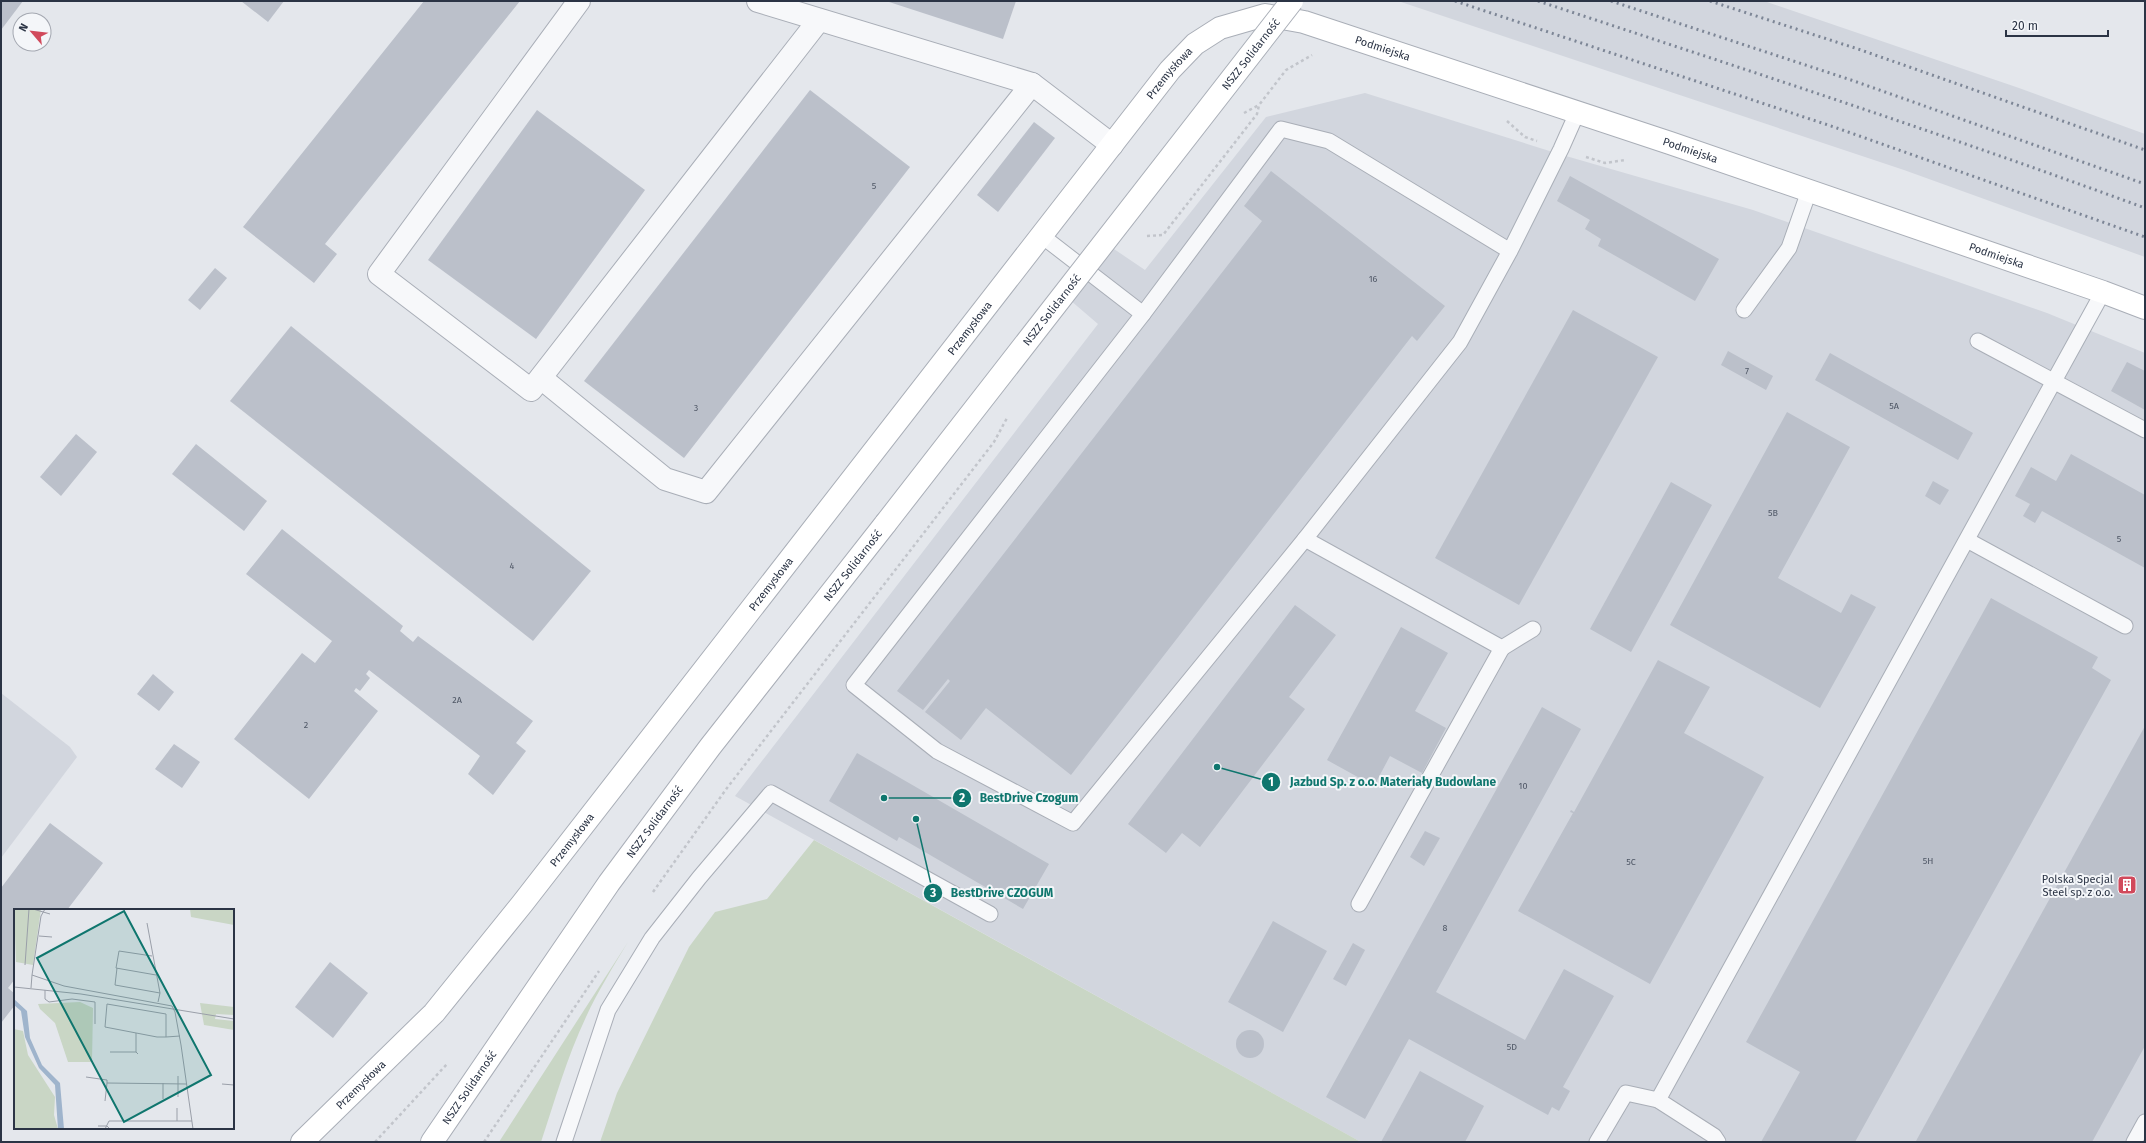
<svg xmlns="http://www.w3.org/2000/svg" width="2146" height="1143" font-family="'Fira Sans',sans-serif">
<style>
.built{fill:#d2d6de}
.green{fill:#c9d6c5}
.building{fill:#bbc0ca}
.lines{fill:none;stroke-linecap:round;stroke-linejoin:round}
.lane-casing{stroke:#a9aeb7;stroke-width:17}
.street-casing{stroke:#a9aeb7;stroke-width:24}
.secondary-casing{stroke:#a9aeb7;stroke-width:24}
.path{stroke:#c2c5cb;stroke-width:2.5;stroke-dasharray:3 3;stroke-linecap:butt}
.lane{stroke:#f7f8fa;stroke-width:15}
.street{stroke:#f7f8fa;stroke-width:22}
.secondary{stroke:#fff;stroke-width:22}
.rail{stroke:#7d8696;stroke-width:3;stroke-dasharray:2 4;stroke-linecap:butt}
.secondary-bridge-casing{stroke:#a9aeb7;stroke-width:24;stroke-linecap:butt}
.secondary-bridge{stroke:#fff;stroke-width:22}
.labels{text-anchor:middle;stroke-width:4;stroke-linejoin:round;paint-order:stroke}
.number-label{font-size:9px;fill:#4f5766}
.street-label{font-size:11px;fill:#2b3445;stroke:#f4f6f9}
.poi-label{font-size:11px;fill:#2b3445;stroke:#f4f6f9;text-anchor:end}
.inset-road{fill:none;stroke:#9a9fa9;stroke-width:1}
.view{fill:#0f766e;fill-opacity:0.15;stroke:#0f766e;stroke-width:2}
.inset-edge{fill:none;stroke:#2b3445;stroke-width:2}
.leader{fill:none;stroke:#0f766e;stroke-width:1.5}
.callout-dot{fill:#0f766e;stroke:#f4f6f9;stroke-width:1.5}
.mark-label{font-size:12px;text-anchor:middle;font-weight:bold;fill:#fff}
.callout-label{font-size:12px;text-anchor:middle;font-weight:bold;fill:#0f766e;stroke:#f4f6f9;stroke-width:4;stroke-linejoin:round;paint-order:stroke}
</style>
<rect width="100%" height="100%" fill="#e4e7ec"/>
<g class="built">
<polygon points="1398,1 1764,1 2019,88 2145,134 2145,257 1904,170"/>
<polygon points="1365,93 1559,154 1753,210 2047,313 2145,353 2145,1142 1361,1142 735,796 1098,324 1070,300 1111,247 1145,270 1266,117"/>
<polygon points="1,693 70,747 77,757 1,858"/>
</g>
<g class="green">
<polygon points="814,840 1361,1142 600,1142 617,1093 689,947 715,912 767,899"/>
<path d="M628,942C613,967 598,991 586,1017C567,1057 555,1100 541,1142H499Z"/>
</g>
<g class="building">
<polygon points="1,1 23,1 1,30"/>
<polygon points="241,1 284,1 268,22"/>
<polygon points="424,1 520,1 325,244 337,254 314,283 243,227"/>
<polygon points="886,1 1016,1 1003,39"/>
<polygon points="810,90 910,167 684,458 584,381"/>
<polygon points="537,110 645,190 536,339 428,260"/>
<polygon points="1034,122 1055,138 998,212 977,195"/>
<polygon points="1271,171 1445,306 1417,341 1412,336 1071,775 986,708 961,740 925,712 950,681 948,679 923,710 897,691 1262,221 1244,206"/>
<polygon points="1570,176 1719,259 1695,301 1598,246 1601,239 1585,229 1590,220 1557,201"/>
<polygon points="215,268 227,278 200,310 188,300"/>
<polygon points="1573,310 1658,357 1519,605 1435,558"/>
<polygon points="291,326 591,571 533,641 230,401"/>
<polygon points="1728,351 1773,376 1766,390 1721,365"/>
<polygon points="1830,353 1973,433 1958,460 1815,380"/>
<polygon points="2127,362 2145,371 2145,410 2111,391"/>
<polygon points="1787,412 1850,447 1778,578 1841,613 1851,594 1876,607 1820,708 1670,625"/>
<polygon points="76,434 97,452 61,496 40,477"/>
<polygon points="196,444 267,501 244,531 172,474"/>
<polygon points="2071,454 2145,495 2145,568 2042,511 2035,523 2023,516 2030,504 2015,496 2031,467 2056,481"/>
<polygon points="1933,481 1949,490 1940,505 1925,496"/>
<polygon points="1671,482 1712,505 1631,652 1590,629"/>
<polygon points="282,529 403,626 400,631 413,642 418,636 533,721 516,743 526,751 493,795 468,774 480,756 369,670 366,674 370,678 360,691 356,688 354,691 378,711 309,799 234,739 302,653 315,663 332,641 246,574"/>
<polygon points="1991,598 2098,657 2092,668 2111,680 1855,1142 1761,1142 1800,1072 1746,1042"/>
<polygon points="1295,605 1336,635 1289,697 1305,709 1200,847 1182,833 1166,853 1128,824"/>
<polygon points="1401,627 1448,653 1415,711 1446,728 1422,773 1390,756 1374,786 1327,760"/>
<polygon points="1658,660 1710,687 1684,733 1764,777 1650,984 1518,911 1573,813 1570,812 1571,810 1574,812"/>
<polygon points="153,674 174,692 159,711 137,694"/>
<polygon points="1542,707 1581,729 1436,992 1525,1040 1564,969 1614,996 1563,1087 1570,1091 1559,1111 1552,1107 1548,1115 1409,1039 1365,1119 1326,1097"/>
<polygon points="2145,726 2145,1046 2092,1142 1918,1142 1916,1141"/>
<polygon points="174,744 200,762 182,788 155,769"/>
<polygon points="857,753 1049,864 1023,909 899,837 897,841 829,801"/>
<polygon points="50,823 103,863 67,910 15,910 15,979 8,988 15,994 15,1005 1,1023 1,888"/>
<polygon points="1425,831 1440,838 1424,866 1410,857"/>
<polygon points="1273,921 1327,951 1283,1032 1228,1002"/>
<polygon points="1353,943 1365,950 1346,986 1333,979"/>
<polygon points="330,962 368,993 333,1038 295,1007"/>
<circle cx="1250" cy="1044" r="14"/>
<polygon points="1420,1071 1484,1106 1465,1142 1381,1142"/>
</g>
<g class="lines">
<defs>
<g id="lane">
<polyline points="1042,236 1143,314"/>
<polyline points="1510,251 1329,141 1281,129 1143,314 854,685 937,751 1073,823 1305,539 1460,342 1510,251 1561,149 1577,113"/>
<polyline points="1744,310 1789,248 1809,191"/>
<polyline points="1978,341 2145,430"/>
<polyline points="1305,539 1502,648 1533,629"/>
<polyline points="1967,540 2125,626"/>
<polyline points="1359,904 1502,648"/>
<polyline points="1658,1100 2103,292"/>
<polyline points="564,1142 608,1010 652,938 699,878 771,793 990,914"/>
<polyline points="1597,1142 1626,1093 1658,1100 1714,1136 1718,1142"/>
<polyline points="2134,1142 2145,1122"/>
</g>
<g id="street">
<polyline points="579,1 379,274 531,390 819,20"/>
<polyline points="758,1 1032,84 1112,145"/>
<polyline points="541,378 665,479 706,492 1032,84"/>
</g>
<g id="secondary">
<path id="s1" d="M302,1142L434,1013L522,904L1170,70L1195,44L1220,28L1265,15L1304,22L1670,143L2103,292L2145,308"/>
<path id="s2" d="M432,1142L609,883L710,747L886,523"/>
</g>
</defs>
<use href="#lane" class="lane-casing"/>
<use href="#street" class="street-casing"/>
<use href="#secondary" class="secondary-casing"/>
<g class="path">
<polyline points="1244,113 1259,105"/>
<polyline points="1507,121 1525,137 1537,141"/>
<polyline points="1586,157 1605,163 1625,160"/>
<polyline points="1147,236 1163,235 1257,114 1259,105 1286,70 1312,55"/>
<polyline points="653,892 727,788 994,442 1007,418"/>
<polyline points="375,1142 447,1064"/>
<polyline points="484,1142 599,971"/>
</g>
<use href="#lane" class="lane"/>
<use href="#street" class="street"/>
<use href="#secondary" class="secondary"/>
<g class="rail">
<polyline points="1455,1 1834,127 2145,237"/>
<path d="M1538,1C1741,68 1944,134 2145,208"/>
<polyline points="1611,1 1851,80 2145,184"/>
<polyline points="1710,1 1861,50 2145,150"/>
</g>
<defs>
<g id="secondary-bridge">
<path id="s3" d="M886,523L1292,1"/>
</g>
</defs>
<use href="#secondary-bridge" class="secondary-bridge-casing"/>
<use href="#secondary-bridge" class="secondary-bridge"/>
</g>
<defs>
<symbol id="building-square" viewBox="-11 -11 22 22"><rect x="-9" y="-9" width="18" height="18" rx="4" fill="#d1495b" stroke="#f4f6f9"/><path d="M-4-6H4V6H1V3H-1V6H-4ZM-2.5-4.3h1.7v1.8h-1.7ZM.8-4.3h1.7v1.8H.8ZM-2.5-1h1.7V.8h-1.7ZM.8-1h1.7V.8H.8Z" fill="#fff"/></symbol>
</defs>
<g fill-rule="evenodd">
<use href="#building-square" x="2116" y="874" width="22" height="22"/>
</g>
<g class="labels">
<g class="number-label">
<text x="874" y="189">5</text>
<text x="1373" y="282">16</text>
<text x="1747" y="374">7</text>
<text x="1894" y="409">5A</text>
<text x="696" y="411">3</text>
<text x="1773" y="516">5B</text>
<text x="2119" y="542">5</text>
<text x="512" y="569">4</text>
<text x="457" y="703">2A</text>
<text x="306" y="728">2</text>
<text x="1523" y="789">10</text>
<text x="1928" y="864">5H</text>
<text x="1631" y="865">5C</text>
<text x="1445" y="931">8</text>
<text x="1512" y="1050">5D</text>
</g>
<g class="street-label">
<text dy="4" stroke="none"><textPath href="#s1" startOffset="1616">Podmiejska</textPath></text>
<text dy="4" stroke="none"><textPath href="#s3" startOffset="594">NSZZ Solidarność</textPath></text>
<text dy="4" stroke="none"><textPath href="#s1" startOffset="1378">Przemysłowa</textPath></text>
<text dy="4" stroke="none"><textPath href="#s1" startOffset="1940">Podmiejska</textPath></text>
<text dy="4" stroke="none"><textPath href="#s1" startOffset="2264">Podmiejska</textPath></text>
<text dy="4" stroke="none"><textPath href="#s3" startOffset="270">NSZZ Solidarność</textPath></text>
<text dy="4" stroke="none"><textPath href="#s1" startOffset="1054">Przemysłowa</textPath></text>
<text dy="4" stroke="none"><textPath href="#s2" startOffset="714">NSZZ Solidarność</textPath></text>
<text dy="4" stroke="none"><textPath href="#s1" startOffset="730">Przemysłowa</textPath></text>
<text dy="4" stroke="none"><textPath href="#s2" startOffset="390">NSZZ Solidarność</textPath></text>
<text dy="4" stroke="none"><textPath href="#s1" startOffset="406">Przemysłowa</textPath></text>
<text dy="4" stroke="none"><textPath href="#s1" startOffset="82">Przemysłowa</textPath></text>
<text dy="4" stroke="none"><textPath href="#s2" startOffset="66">NSZZ Solidarność</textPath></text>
</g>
<g class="poi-label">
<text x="2113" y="883">Polska Specjal<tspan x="2113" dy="13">Steel sp. z o.o.</tspan></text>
</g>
</g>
<g transform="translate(14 909)">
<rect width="220" height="220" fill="#e4e7ec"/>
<path d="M0,0H27L19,56L2,53ZM176,0H220V16L177,8ZM66,93L79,99L78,153H54L41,114L26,100L24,95ZM186,94L220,98V106L202,105L201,110L220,112V121L190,116ZM0,120L9,122L14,146L41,188L40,206L44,220H0Z" fill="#c9d6c5"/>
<path d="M0,90L13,102L16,129L28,156L46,174L50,220H44L41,176L25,159L11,128L7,102L0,96Z" fill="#9fb4cc"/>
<path class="inset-road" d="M19,0L36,5M133,14L146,84L144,93M25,27L38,28M138,47L105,42L102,59L142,66M11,56L15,0M103,59L101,76L146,84M18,66L27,7L31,0M0,78L67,85L220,110M17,79L18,66L50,77L158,97L161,103L167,136L179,220M31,81V90L35,93L58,90L81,93V115M122,124V143L124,145M152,128V105L93,95L91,118L143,128H152L166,127M96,143H122M72,168L93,171V174L173,175M208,175L220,176M164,188V167M149,190V174M91,192L93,174M163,199V212M84,217H93L96,220M91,220L95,212H178"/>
<path class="view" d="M110,2L197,166L110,213L23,49Z"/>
<rect width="220" height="220" class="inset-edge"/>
</g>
<path class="leader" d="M1217 767L1271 782M884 798L962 798M916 819L933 893"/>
<g class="callout-dot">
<circle cx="1217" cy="767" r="4"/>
<circle cx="884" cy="798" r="4"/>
<circle cx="916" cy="819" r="4"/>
<circle cx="1271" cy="782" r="10"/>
<circle cx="962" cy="798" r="10"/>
<circle cx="933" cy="893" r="10"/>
</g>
<g class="mark-label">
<text x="1271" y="786">1</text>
<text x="962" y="802">2</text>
<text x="933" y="897">3</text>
</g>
<g class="callout-label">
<text x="1393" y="786">Jazbud Sp. z o.o. Materiały Budowlane</text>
<text x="1029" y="802">BestDrive Czogum</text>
<text x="1002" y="897">BestDrive CZOGUM</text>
</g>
<rect width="2146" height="1143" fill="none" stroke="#2b3445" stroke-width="4"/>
<g transform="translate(32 32) rotate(298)"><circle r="19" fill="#f4f6f9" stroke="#a4a8b1"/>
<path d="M0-3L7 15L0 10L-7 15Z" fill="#d1495b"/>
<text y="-6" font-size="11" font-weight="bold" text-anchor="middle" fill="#2b3445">N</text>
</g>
<path d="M2006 30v6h102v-6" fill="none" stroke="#2b3445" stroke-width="2"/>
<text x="2012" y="30" font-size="12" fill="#2b3445" stroke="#f4f6f9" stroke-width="3" paint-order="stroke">20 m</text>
</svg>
